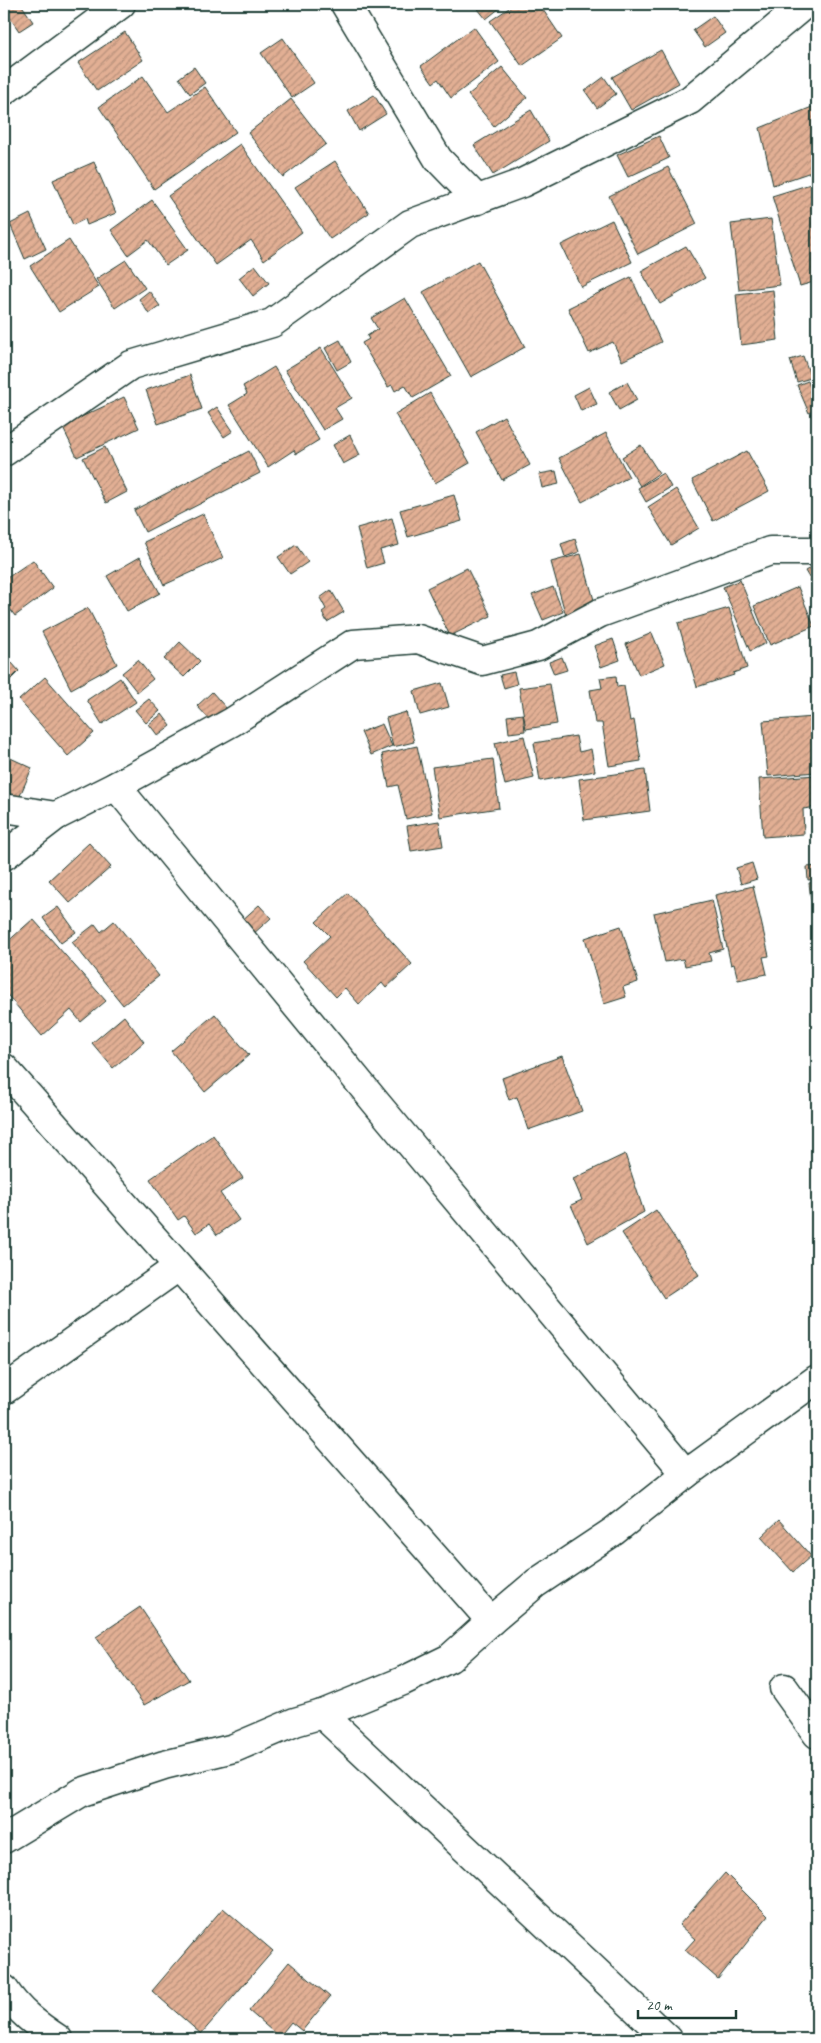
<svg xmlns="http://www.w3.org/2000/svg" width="821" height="2043" font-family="Caveat,sans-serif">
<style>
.building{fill:url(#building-hatch);stroke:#1f3d34}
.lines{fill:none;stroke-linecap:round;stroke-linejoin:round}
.minor-casing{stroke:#1f3d34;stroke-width:31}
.minor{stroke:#fff;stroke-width:28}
</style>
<defs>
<pattern id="building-hatch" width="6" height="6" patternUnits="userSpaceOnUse" patternTransform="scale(1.25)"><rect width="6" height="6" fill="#e2af94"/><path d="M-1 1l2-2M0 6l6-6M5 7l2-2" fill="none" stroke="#b7907a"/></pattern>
</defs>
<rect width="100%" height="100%" fill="#fff"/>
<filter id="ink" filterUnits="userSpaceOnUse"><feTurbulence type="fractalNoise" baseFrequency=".02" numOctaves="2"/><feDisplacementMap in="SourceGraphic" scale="10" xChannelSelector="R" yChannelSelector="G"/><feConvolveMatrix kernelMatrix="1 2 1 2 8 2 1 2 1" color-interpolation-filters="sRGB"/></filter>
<g filter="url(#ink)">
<g class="building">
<polygon points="4,4 21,4 33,22 19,31 4,9"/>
<polygon points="474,4 505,4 486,19"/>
<polygon points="515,4 539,4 562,38 522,66 490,21"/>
<polygon points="713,16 725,33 705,47 693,30"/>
<polygon points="474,27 499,62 451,98 438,79 433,83 421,66"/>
<polygon points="125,32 143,60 97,91 78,63"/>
<polygon points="283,38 314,83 292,98 261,53"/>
<polygon points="661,50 679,83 631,110 612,77"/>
<polygon points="194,67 205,83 190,94 179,78"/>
<polygon points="502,67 527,98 494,126 468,95"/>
<polygon points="143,76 168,112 205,87 236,132 154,189 99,107"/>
<polygon points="604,77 616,94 597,108 585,91"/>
<polygon points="374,95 386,114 359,131 348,111"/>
<polygon points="291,99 326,144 283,177 248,133"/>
<polygon points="817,105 817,170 773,185 760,128"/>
<polygon points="531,110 549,141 493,175 474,145"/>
<polygon points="659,136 669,158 628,177 617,155"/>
<polygon points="240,144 302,232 264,260 251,240 216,265 168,196"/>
<polygon points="335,161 369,213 330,239 295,187"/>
<polygon points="94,162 116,213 87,225 85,219 73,225 53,180"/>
<polygon points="668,167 697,224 638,254 609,196"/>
<polygon points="817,182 817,281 800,286 772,196"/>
<polygon points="152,200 188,250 166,265 148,240 128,255 111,230"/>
<polygon points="30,214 46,249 25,259 10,224"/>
<polygon points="771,219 780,285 739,290 731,224"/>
<polygon points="612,220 632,262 581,287 561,245"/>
<polygon points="69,240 99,287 59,312 30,266"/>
<polygon points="686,246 705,278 660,304 641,271"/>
<polygon points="126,260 145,288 115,308 96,279"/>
<polygon points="478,261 525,347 471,377 423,292"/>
<polygon points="255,265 269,283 253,296 239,278"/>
<polygon points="631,277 661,342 622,361 613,342 589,353 568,308"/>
<polygon points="773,290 778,340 741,345 736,294"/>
<polygon points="149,291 160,306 149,314 139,299"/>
<polygon points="405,298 451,376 413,398 405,385 395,391 392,385 388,387 362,343 369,339 367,336 378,329 371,318"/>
<polygon points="340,340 351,362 337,370 325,348"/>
<polygon points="321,348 352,398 335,408 342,419 323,430 285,370"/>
<polygon points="803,356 811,378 797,382 790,360"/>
<polygon points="274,367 319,440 296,454 294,450 268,467 229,405 247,394 243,386"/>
<polygon points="190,375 202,409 158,424 146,390"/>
<polygon points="808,381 817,404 817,409 809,413 797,385"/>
<polygon points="627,382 637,400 619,410 609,392"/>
<polygon points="589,387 597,404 581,411 574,395"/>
<polygon points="430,393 470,463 435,483 395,414"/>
<polygon points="124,397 139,428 77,457 62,426"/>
<polygon points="217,407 233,431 224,437 208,413"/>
<polygon points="504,416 530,465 502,480 476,432"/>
<polygon points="606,433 629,477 582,502 559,458"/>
<polygon points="350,435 360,455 343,464 333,445"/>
<polygon points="641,445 659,473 640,486 622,457"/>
<polygon points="105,447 127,492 106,503 83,458"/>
<polygon points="249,451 260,473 145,532 134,510"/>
<polygon points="747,451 769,491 713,521 692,480"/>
<polygon points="556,471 559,484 542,488 539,474"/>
<polygon points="663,473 671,487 646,502 638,488"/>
<polygon points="676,489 699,528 671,545 648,507"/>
<polygon points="454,495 462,521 408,537 400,510"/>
<polygon points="203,514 223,558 164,585 144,542"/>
<polygon points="392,518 399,545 380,550 384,563 367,568 357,528"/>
<polygon points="575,539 579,552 565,557 561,544"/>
<polygon points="296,545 308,562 290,574 278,557"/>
<polygon points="581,554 596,607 566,616 551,562"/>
<polygon points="140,557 160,593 127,611 107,576"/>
<polygon points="33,560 53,588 15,616 4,601 4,580"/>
<polygon points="817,564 817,591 805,571"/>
<polygon points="467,568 491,616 450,636 427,588"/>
<polygon points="740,580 766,643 750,651 723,587"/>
<polygon points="553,587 563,612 543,620 532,595"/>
<polygon points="798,587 814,626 770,645 754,606"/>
<polygon points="331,590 344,612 327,622 322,612 326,609 320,598"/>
<polygon points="88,608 117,664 71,689 42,632"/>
<polygon points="729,608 747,668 733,673 734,675 697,687 678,623"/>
<polygon points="652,633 665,664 639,675 626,644"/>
<polygon points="613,639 620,660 601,667 594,646"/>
<polygon points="180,642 200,661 184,677 164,659"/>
<polygon points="4,654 19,671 4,686"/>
<polygon points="562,657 567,670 554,674 549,662"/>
<polygon points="138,660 153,679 137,692 122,673"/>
<polygon points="514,672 517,684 504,688 500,675"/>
<polygon points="616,676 617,687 624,686 630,721 634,720 641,761 609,766 602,723 595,723 590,690 602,688 600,678"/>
<polygon points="45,677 94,733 68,756 19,700"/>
<polygon points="120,678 136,702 102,724 87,700"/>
<polygon points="442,683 449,707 420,715 414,691"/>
<polygon points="550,684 557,724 526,729 519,688"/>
<polygon points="212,692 227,709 212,722 197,706"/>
<polygon points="149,699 160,711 146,723 135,710"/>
<polygon points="406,712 414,742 393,747 386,718"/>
<polygon points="162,714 171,726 158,736 149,724"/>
<polygon points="523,714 525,731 509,733 507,716"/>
<polygon points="814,717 817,740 817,772 768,776 763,721"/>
<polygon points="382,724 392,746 371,755 361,732"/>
<polygon points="524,736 534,778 505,785 495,743"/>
<polygon points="576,736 579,752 591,749 595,771 540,781 534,743"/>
<polygon points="417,746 432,813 406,819 398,785 389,787 382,754"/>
<polygon points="4,755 32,768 19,798 4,791"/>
<polygon points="493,759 499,808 440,817 432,767"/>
<polygon points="645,770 650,811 584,820 579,779"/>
<polygon points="817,775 817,807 803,809 804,834 763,837 759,779"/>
<polygon points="439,821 443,846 411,851 407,826"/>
<polygon points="89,843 111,867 70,903 49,880"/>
<polygon points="752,863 757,879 741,884 736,868"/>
<polygon points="817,866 817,879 808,880 807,867"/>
<polygon points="817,882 817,899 811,900 809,883"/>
<polygon points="753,886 769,956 763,957 767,974 738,980 734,964 731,965 715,895"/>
<polygon points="348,893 412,964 386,988 382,983 359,1004 345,988 336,997 303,961 330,936 316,922"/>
<polygon points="712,900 723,949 709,953 711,961 685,966 683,959 665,962 654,913"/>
<polygon points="259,905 271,918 252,935 240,922"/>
<polygon points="58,907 76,932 61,943 43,918"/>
<polygon points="33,919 106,1001 81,1022 71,1010 42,1036 4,991 4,945"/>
<polygon points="114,921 159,976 123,1005 72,942 95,924 101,932"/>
<polygon points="621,926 638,982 623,987 626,997 604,1004 585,938"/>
<polygon points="215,1014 249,1055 205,1092 171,1051"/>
<polygon points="124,1016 144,1042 113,1068 92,1043"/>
<polygon points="562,1056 582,1111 528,1130 517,1097 509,1100 502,1078"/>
<polygon points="213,1135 243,1178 220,1193 239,1220 217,1235 209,1224 196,1233 184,1216 178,1220 150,1179"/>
<polygon points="625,1154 644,1212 588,1243 571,1205 582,1200 573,1179"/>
<polygon points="656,1210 699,1275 664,1298 622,1233"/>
<polygon points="779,1520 811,1556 793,1572 761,1537"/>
<polygon points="140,1607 189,1680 144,1705 96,1637"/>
<polygon points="725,1873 768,1916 718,1979 685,1950 695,1939 679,1925"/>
<polygon points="223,1908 273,1951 201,2034 152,1991"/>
<polygon points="289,1962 330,1997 302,2031 291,2022 279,2037 249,2011"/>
</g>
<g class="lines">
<defs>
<g id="minor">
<polyline points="345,4 438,159 478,200"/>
<polyline points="4,91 121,4"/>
<polyline points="4,452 131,365 272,323 410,224 522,183 690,100 805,4"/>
<polyline points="116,786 377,1104 686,1474"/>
<polyline points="4,808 56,816"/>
<polyline points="4,856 56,816 116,786 232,722 353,644 418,639 482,661 538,646 600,613 770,551 817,551"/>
<polyline points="4,1068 491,1621"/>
<polyline points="4,1390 178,1267"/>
<polyline points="784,1688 817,1734"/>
<polyline points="322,1714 668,2039"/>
<polyline points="4,1839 82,1792 164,1765 234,1748 295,1722 322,1714 403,1681 450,1658 491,1621 536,1583 614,1531 686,1474 817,1379"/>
<path d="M4,1989C18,2011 37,2025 58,2039"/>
</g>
</defs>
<use href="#minor" class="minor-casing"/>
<use href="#minor" class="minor"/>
</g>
</g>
<rect width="821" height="2043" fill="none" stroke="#fff" stroke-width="20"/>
<rect x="10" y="10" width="801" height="2023" fill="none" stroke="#1f3d34" stroke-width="2" filter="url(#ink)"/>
<path d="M638 2010v8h98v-8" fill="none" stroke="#1f3d34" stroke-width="2.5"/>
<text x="646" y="2010" font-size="15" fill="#1f3d34" stroke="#ffffff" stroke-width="4" paint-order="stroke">20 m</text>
</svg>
